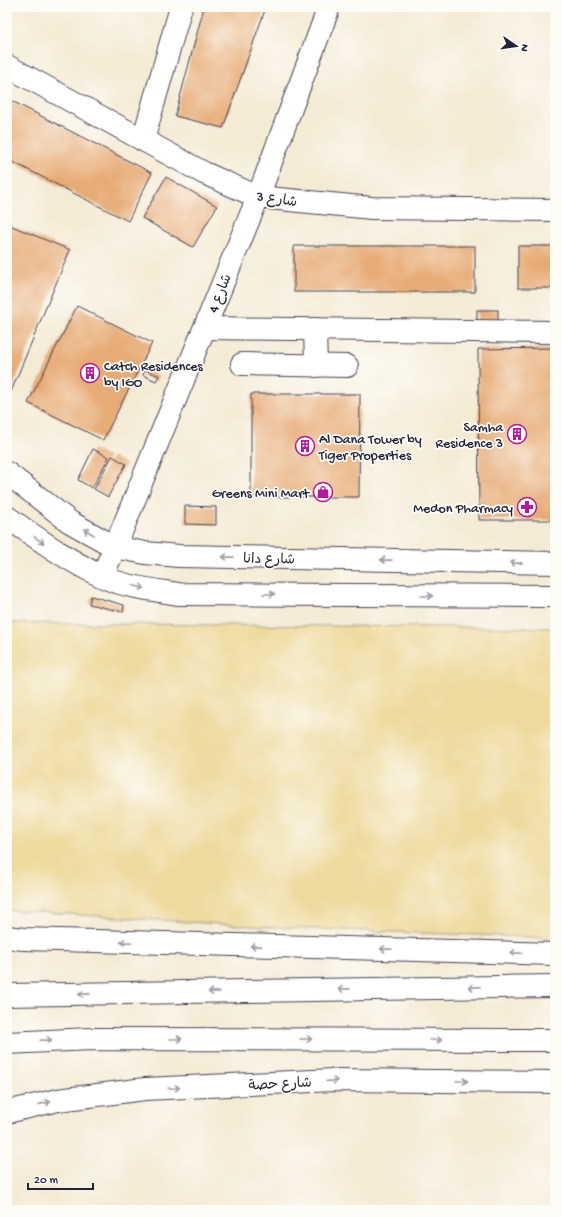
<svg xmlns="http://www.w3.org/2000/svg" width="562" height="1217" font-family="'Gochi Hand','Playpen Sans Arabic',sans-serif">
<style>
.sand{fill:#eeda9e;stroke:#887e6c}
.building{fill:#e7ab76}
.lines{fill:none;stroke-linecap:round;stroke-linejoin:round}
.minor-casing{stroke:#424052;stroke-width:24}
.major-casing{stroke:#424052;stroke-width:24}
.highway-casing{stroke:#424052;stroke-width:24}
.minor{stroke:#fff;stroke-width:22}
.major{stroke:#fff;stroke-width:22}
.highway{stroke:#fff;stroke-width:22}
.oneway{stroke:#9c9ca7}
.labels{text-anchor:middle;stroke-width:3.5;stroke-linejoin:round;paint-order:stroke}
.street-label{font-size:14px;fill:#22223b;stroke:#fdfcf7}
.poi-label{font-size:14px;fill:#22223b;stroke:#fdfcf7;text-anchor:end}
</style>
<rect width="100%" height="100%" fill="#fdfcf7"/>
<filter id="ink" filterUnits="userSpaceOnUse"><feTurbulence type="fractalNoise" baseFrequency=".025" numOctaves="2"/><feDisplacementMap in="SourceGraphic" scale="8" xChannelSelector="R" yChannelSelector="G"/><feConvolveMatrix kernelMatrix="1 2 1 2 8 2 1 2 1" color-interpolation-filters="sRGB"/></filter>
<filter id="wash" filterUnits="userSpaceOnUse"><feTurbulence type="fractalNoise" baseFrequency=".012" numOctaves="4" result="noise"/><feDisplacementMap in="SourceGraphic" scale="16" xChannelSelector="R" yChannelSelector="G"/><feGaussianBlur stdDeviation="0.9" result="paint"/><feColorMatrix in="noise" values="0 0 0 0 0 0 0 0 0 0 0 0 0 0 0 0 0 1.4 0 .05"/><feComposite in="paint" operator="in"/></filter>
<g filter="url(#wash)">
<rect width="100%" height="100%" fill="#f4ebd5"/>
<polygon class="sand" points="7,623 555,628 555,938 265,927 7,910"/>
<g id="blocks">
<g class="building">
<polygon points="204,7 266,7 223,128 175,116"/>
<polygon points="8,99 152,173 128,221 7,159"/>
<polygon points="166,177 217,206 193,247 142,218"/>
<polygon points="7,224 70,250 7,401"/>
<rect x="294" y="246" width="181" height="46"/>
<rect x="518" y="246" width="37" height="42"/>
<polygon points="77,306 152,343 103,440 28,403"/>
<rect x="477" y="310" width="21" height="13"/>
<polygon points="555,348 555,520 479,520 478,349"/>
<polygon points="145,370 159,376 156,381 143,375"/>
<polygon points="251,394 360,394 359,497 251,497"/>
<polygon points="93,449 109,457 92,488 78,480"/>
<polygon points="112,456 126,464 108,497 94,489"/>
<polygon points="185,506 216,507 216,525 185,524"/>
<polygon points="91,596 124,605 123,612 89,604"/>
</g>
</g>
</g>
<g filter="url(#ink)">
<use href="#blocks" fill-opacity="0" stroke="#424052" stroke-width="1"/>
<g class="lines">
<defs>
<g id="minor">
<polyline points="7,66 204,173 258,197 372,208 555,210"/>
<polyline points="143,140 181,7"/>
<polyline points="205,328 555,332"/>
<polyline points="315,329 316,366"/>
<polyline points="242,364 347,366"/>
<polyline points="7,473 70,522 115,547 145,553 179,556 555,563"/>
<path d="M7,517C37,538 67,560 101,576C124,587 153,590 178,594L555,596"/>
<polyline points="102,576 115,547 258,197 329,7"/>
</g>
<g id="major">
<polyline points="7,995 555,986"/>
<polyline points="7,1112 58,1100 145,1089 334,1080 555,1082"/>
</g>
<g id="highway">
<polyline points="7,937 24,939 555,954"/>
<polyline points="7,1043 91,1039 555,1040"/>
</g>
</defs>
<use href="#minor" class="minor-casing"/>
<use href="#major" class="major-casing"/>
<use href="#highway" class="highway-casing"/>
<use href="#minor" class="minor"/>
<use href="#major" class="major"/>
<use href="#highway" class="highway"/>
</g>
<defs><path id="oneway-shaft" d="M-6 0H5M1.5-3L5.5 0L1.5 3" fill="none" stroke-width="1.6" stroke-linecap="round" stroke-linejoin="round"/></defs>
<g class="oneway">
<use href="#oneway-shaft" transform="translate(89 532) rotate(-150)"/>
<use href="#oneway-shaft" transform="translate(39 540) rotate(35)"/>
<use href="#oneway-shaft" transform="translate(228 557) rotate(-179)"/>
<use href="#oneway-shaft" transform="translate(386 560) rotate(-179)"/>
<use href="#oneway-shaft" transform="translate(516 563) rotate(-179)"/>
<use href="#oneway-shaft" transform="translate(139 587) rotate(14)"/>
<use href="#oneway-shaft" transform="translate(269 594)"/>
<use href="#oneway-shaft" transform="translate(427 596)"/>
<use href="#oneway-shaft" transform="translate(126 942) rotate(-178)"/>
<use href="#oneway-shaft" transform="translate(256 946) rotate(-178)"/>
<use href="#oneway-shaft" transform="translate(386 949) rotate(-178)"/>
<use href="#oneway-shaft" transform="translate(516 953) rotate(-178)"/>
<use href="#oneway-shaft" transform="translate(474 987) rotate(179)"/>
<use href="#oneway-shaft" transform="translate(344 989) rotate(179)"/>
<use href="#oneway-shaft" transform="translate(214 992) rotate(179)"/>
<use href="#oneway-shaft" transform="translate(84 994) rotate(179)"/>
<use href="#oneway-shaft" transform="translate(176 1039)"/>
<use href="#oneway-shaft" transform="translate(306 1039)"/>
<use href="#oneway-shaft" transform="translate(46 1040) rotate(-2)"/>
<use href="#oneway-shaft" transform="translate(436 1040)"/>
<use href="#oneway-shaft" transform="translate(332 1081) rotate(-2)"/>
<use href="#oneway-shaft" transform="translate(462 1081)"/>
<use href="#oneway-shaft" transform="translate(174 1088) rotate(-3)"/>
<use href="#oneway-shaft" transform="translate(45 1103) rotate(-13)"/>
</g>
</g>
<defs>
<symbol id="building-ring" viewBox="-11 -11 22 22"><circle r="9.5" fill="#fdfcf7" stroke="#b5179e" stroke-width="1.5"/><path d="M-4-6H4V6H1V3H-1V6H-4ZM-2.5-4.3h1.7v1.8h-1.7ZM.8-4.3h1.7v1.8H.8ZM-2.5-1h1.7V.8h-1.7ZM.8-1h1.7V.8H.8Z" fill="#b5179e"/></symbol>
<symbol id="shop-ring" viewBox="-11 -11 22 22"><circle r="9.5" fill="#fdfcf7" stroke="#b5179e" stroke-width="1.5"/><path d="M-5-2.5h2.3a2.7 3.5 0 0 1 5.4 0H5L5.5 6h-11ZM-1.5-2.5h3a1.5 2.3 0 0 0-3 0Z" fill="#b5179e"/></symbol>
<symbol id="pharmacy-ring" viewBox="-11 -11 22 22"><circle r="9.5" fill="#fdfcf7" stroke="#b5179e" stroke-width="1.5"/><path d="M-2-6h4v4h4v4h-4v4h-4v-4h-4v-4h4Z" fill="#b5179e"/></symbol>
</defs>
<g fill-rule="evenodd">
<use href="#building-ring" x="79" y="362" width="22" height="22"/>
<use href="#building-ring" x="506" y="423" width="22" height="22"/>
<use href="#building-ring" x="294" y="435" width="22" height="22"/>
<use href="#shop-ring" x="312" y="481" width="22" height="22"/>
<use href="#pharmacy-ring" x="516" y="496" width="22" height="22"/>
</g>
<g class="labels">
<g class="street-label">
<text transform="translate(277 198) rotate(9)" y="5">شارع 3</text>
<text transform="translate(219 293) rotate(-68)" y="5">شارع 4</text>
<text transform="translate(269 558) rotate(1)" y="5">شارع دانا</text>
<text transform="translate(280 1083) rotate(-3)" y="5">شارع حصة</text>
</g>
<g class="poi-label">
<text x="104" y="370" text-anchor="start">Catch Residences<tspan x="104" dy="16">by IGO</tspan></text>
<text x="503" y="431">Samha<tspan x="503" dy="16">Residence 3</tspan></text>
<text x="319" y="443" text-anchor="start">Al Dana Tower by<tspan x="319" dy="16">Tiger Properties</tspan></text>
<text x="309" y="497">Greens Mini Mart</text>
<text x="513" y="512">Medon Pharmacy</text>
</g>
</g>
<rect width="562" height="1217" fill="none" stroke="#fdfcf7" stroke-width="24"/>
<g transform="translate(516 46) rotate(103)" stroke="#fdfcf7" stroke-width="3" paint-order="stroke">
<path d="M0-3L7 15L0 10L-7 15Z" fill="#22223b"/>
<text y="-6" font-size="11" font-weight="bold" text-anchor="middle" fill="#22223b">N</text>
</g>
<path d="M28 1183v6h65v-6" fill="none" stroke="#22223b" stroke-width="2"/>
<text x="34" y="1183" font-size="12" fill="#22223b" stroke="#fdfcf7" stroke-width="3" paint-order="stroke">20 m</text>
</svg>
